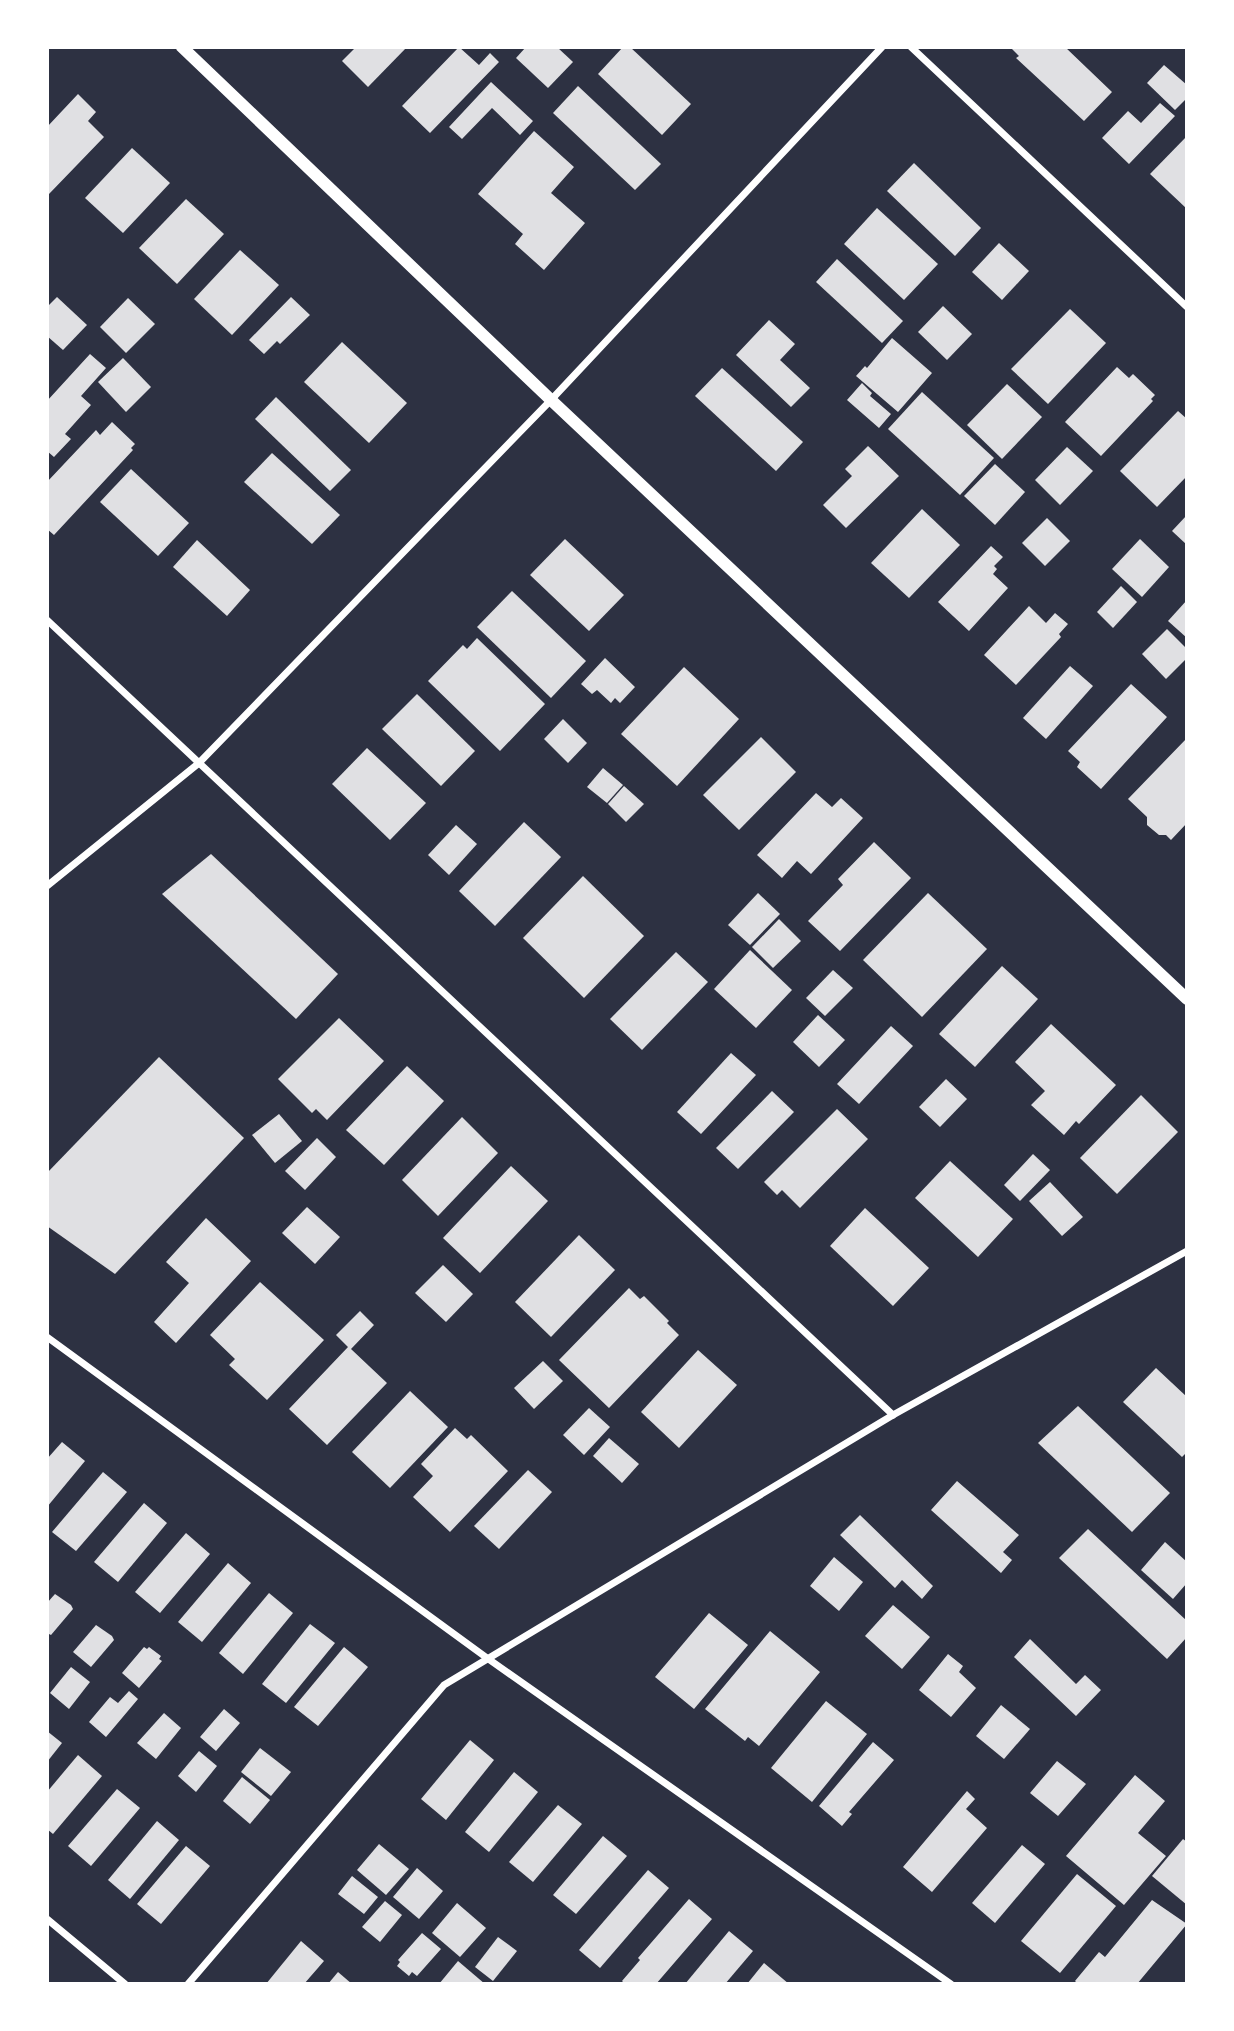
<svg xmlns="http://www.w3.org/2000/svg" width="1234" height="2031" font-family="'Source Sans 3',sans-serif">
<style>
.building{fill:#e0e0e3}
.lines{fill:none;stroke-linecap:round;stroke-linejoin:round}
.minor{stroke:#fff;stroke-width:7}
.tertiary{stroke:#fff;stroke-width:12}
</style>
<rect width="100%" height="100%" fill="#2d3142"/>
<g class="building">
<polygon points="356,47 407,47 368,87 342,61"/>
<polygon points="459,47 479,65 490,53 499,62 430,133 402,106"/>
<polygon points="526,47 557,47 573,62 548,88 516,58"/>
<polygon points="623,47 630,47 691,104 662,135 598,74"/>
<polygon points="1010,47 1065,47 1112,92 1084,121 1016,58 1019,56"/>
<polygon points="1164,65 1187,85 1187,98 1175,110 1147,83"/>
<polygon points="491,82 533,121 520,135 492,108 462,139 449,127"/>
<polygon points="578,86 661,164 635,190 553,113"/>
<polygon points="78,94 96,112 88,121 104,137 49,194 47,193 47,127"/>
<polygon points="1160,103 1175,116 1129,164 1102,138 1128,111 1141,123"/>
<polygon points="534,131 574,167 551,193 585,223 544,270 515,244 523,234 478,194"/>
<polygon points="1187,136 1187,209 1150,174"/>
<polygon points="132,148 170,183 123,233 85,198"/>
<polygon points="914,163 981,228 955,256 887,191"/>
<polygon points="186,199 224,234 177,284 139,248"/>
<polygon points="877,208 938,264 904,300 844,244"/>
<polygon points="999,243 1029,271 1002,300 972,272"/>
<polygon points="240,250 279,285 232,335 194,299"/>
<polygon points="837,259 903,321 882,343 816,282"/>
<polygon points="57,297 87,325 63,350 47,336 47,307"/>
<polygon points="291,297 310,315 280,344 277,341 264,354 249,340"/>
<polygon points="128,298 155,324 126,353 100,327"/>
<polygon points="943,306 972,334 947,360 918,332"/>
<polygon points="1070,309 1106,343 1048,404 1011,369"/>
<polygon points="769,320 795,344 780,360 810,388 791,407 736,355"/>
<polygon points="892,338 932,373 898,412 856,376 865,366 867,368"/>
<polygon points="342,342 407,403 369,443 304,382"/>
<polygon points="90,354 106,368 81,396 91,405 65,434 71,439 54,457 47,451 47,401"/>
<polygon points="123,358 151,387 126,412 98,382"/>
<polygon points="1117,367 1129,378 1133,374 1155,395 1151,399 1153,401 1101,456 1065,422"/>
<polygon points="722,368 803,442 776,471 695,396"/>
<polygon points="862,383 872,393 870,396 891,414 879,428 847,400"/>
<polygon points="1007,384 1042,417 1002,459 967,425"/>
<polygon points="922,392 994,458 960,495 888,429"/>
<polygon points="276,397 351,470 330,491 255,419"/>
<polygon points="1178,411 1187,419 1187,476 1157,507 1120,471"/>
<polygon points="112,422 135,444 131,448 133,450 54,535 47,529 47,482 96,430 100,435"/>
<polygon points="868,446 899,476 846,528 823,505 852,476 845,469"/>
<polygon points="1067,447 1093,471 1060,505 1035,480"/>
<polygon points="272,453 340,515 312,544 244,482"/>
<polygon points="995,464 1025,492 995,525 964,496"/>
<polygon points="131,469 189,523 158,556 100,502"/>
<polygon points="922,509 960,545 909,598 871,563"/>
<polygon points="1187,515 1187,545 1172,531"/>
<polygon points="1047,518 1070,541 1045,566 1022,543"/>
<polygon points="565,539 624,595 589,631 530,575"/>
<polygon points="1140,539 1169,567 1142,597 1112,569"/>
<polygon points="197,540 250,590 227,616 173,567"/>
<polygon points="991,546 1003,557 994,566 997,569 993,574 1008,588 969,631 938,602"/>
<polygon points="1121,586 1137,602 1113,628 1097,612"/>
<polygon points="512,591 586,661 551,698 477,627"/>
<polygon points="1187,600 1187,638 1168,621"/>
<polygon points="1029,606 1046,623 1055,613 1068,624 1059,634 1061,637 1016,685 984,655"/>
<polygon points="1167,629 1187,649 1187,658 1166,679 1142,654"/>
<polygon points="477,638 545,704 500,751 428,681 463,645 467,649"/>
<polygon points="605,658 635,687 620,703 615,698 611,703 597,690 592,694 581,684"/>
<polygon points="1070,666 1093,686 1046,739 1023,718"/>
<polygon points="684,667 739,719 677,786 621,734"/>
<polygon points="1131,684 1167,717 1101,789 1077,767 1080,762 1068,751"/>
<polygon points="417,694 475,751 441,786 382,729"/>
<polygon points="563,719 587,743 568,763 544,739"/>
<polygon points="761,737 796,772 739,830 703,795"/>
<polygon points="1187,738 1187,823 1171,840 1166,835 1159,835 1147,825 1147,817 1128,799"/>
<polygon points="367,748 426,803 390,840 332,784"/>
<polygon points="603,768 623,785 607,803 587,787"/>
<polygon points="624,786 644,804 626,822 608,804"/>
<polygon points="816,793 832,807 841,798 863,818 811,874 797,861 782,878 757,855"/>
<polygon points="524,822 561,857 495,926 459,891"/>
<polygon points="456,825 477,844 449,875 428,855"/>
<polygon points="874,842 911,878 840,951 808,921 843,885 838,879"/>
<polygon points="211,854 338,974 296,1019 162,894"/>
<polygon points="583,876 644,936 584,998 523,938"/>
<polygon points="758,893 780,914 750,945 728,925"/>
<polygon points="928,893 987,949 922,1017 863,960"/>
<polygon points="779,919 801,941 773,968 752,947"/>
<polygon points="750,950 792,990 756,1028 714,989"/>
<polygon points="676,952 708,982 642,1050 610,1019"/>
<polygon points="1002,966 1038,999 975,1067 939,1034"/>
<polygon points="833,970 853,988 825,1016 806,998"/>
<polygon points="818,1015 845,1040 819,1067 793,1042"/>
<polygon points="339,1018 384,1061 327,1120 316,1109 312,1113 278,1079"/>
<polygon points="1051,1024 1116,1085 1079,1124 1076,1121 1064,1135 1031,1105 1045,1091 1015,1062"/>
<polygon points="891,1026 913,1046 859,1104 837,1084"/>
<polygon points="731,1053 756,1075 701,1134 677,1112"/>
<polygon points="159,1057 244,1138 115,1274 47,1226 47,1173"/>
<polygon points="407,1066 444,1101 384,1165 346,1130"/>
<polygon points="946,1079 967,1099 940,1127 919,1107"/>
<polygon points="772,1091 794,1112 738,1169 716,1148"/>
<polygon points="1141,1095 1178,1132 1117,1194 1080,1158"/>
<polygon points="837,1109 868,1139 800,1208 782,1190 777,1195 764,1182"/>
<polygon points="279,1114 302,1141 275,1163 252,1135"/>
<polygon points="462,1117 498,1153 438,1216 402,1180"/>
<polygon points="317,1138 336,1157 305,1190 285,1171"/>
<polygon points="1033,1154 1050,1170 1020,1201 1004,1185"/>
<polygon points="950,1161 1013,1219 978,1257 915,1198"/>
<polygon points="511,1166 548,1201 480,1273 443,1238"/>
<polygon points="1050,1182 1083,1217 1062,1236 1029,1201"/>
<polygon points="307,1207 340,1237 315,1264 282,1233"/>
<polygon points="865,1208 929,1268 893,1306 830,1246"/>
<polygon points="206,1218 251,1261 176,1343 154,1322 189,1283 166,1262"/>
<polygon points="579,1235 615,1270 551,1337 515,1302"/>
<polygon points="443,1265 473,1294 446,1322 415,1293"/>
<polygon points="260,1282 324,1340 267,1400 229,1365 235,1359 210,1335"/>
<polygon points="629,1288 640,1299 644,1296 669,1321 667,1323 679,1335 609,1408 559,1360"/>
<polygon points="360,1311 374,1325 351,1349 387,1383 327,1445 289,1409 348,1347 336,1335"/>
<polygon points="698,1350 737,1385 679,1448 641,1412"/>
<polygon points="543,1361 563,1381 534,1409 514,1388"/>
<polygon points="1156,1368 1187,1397 1187,1452 1182,1457 1123,1402"/>
<polygon points="410,1391 448,1427 390,1488 352,1452"/>
<polygon points="1078,1406 1170,1493 1132,1532 1038,1443"/>
<polygon points="589,1408 610,1427 584,1455 563,1435"/>
<polygon points="455,1428 467,1439 471,1435 508,1471 450,1532 413,1497 433,1476 421,1464"/>
<polygon points="609,1438 639,1464 622,1483 593,1456"/>
<polygon points="62,1442 85,1461 47,1507 47,1459"/>
<polygon points="528,1470 552,1492 499,1549 474,1526"/>
<polygon points="103,1472 127,1492 76,1551 52,1532"/>
<polygon points="957,1481 1019,1535 1003,1552 1012,1560 1001,1573 931,1510"/>
<polygon points="144,1503 167,1523 118,1582 94,1562"/>
<polygon points="860,1515 933,1586 922,1599 902,1580 895,1588 840,1535"/>
<polygon points="1088,1529 1187,1621 1187,1637 1167,1659 1059,1558"/>
<polygon points="186,1533 210,1554 160,1613 135,1592"/>
<polygon points="1165,1542 1187,1562 1187,1583 1173,1599 1141,1570"/>
<polygon points="834,1557 863,1582 839,1611 810,1586"/>
<polygon points="228,1563 251,1583 202,1642 178,1622"/>
<polygon points="269,1593 293,1613 243,1674 219,1653"/>
<polygon points="55,1594 71,1605 73,1609 51,1635 47,1633 47,1603"/>
<polygon points="893,1605 930,1637 902,1669 865,1636"/>
<polygon points="709,1613 748,1645 694,1709 655,1677"/>
<polygon points="310,1624 335,1643 286,1703 262,1684"/>
<polygon points="96,1625 112,1636 114,1640 91,1667 73,1652"/>
<polygon points="770,1631 820,1672 759,1746 748,1737 745,1741 705,1709"/>
<polygon points="1030,1639 1076,1684 1085,1675 1101,1690 1076,1716 1014,1657"/>
<polygon points="144,1647 147,1649 149,1647 161,1656 159,1659 162,1661 139,1688 122,1673"/>
<polygon points="344,1647 368,1667 318,1726 294,1707"/>
<polygon points="948,1654 963,1666 959,1672 976,1688 951,1717 919,1690"/>
<polygon points="71,1667 90,1682 69,1709 50,1693"/>
<polygon points="129,1691 138,1699 106,1737 89,1722 110,1697 118,1703"/>
<polygon points="826,1701 867,1734 812,1802 771,1768"/>
<polygon points="1001,1705 1030,1729 1004,1759 976,1736"/>
<polygon points="224,1709 240,1723 216,1751 200,1737"/>
<polygon points="164,1713 181,1728 156,1759 137,1743"/>
<polygon points="47,1731 62,1743 47,1762"/>
<polygon points="470,1740 494,1760 446,1820 421,1799"/>
<polygon points="873,1742 894,1760 849,1812 852,1814 842,1826 819,1806"/>
<polygon points="260,1748 291,1772 271,1796 241,1772"/>
<polygon points="199,1751 217,1766 196,1792 178,1776"/>
<polygon points="78,1755 102,1776 53,1834 47,1829 47,1792"/>
<polygon points="1057,1761 1086,1784 1058,1816 1030,1793"/>
<polygon points="514,1772 538,1792 489,1852 465,1832"/>
<polygon points="1135,1775 1165,1801 1138,1833 1166,1856 1124,1905 1066,1856"/>
<polygon points="242,1777 270,1800 250,1824 223,1801"/>
<polygon points="117,1789 140,1808 91,1866 68,1846"/>
<polygon points="967,1791 975,1799 966,1809 987,1828 932,1892 903,1867"/>
<polygon points="558,1805 582,1824 533,1882 509,1862"/>
<polygon points="157,1821 179,1840 130,1899 108,1880"/>
<polygon points="603,1836 627,1856 576,1914 553,1895"/>
<polygon points="1183,1839 1187,1842 1187,1905 1152,1876"/>
<polygon points="379,1844 409,1869 386,1895 357,1870"/>
<polygon points="1022,1845 1045,1864 995,1923 972,1903"/>
<polygon points="186,1846 210,1866 161,1924 137,1904"/>
<polygon points="417,1868 443,1891 419,1919 393,1897"/>
<polygon points="648,1870 669,1888 600,1968 579,1950"/>
<polygon points="1077,1874 1116,1906 1060,1973 1021,1941"/>
<polygon points="352,1876 378,1897 364,1914 338,1894"/>
<polygon points="689,1899 712,1919 656,1984 625,1984 622,1981 640,1960 638,1958"/>
<polygon points="1152,1900 1187,1924 1137,1984 1078,1984 1075,1981 1099,1952 1105,1957"/>
<polygon points="385,1901 402,1915 380,1942 362,1927"/>
<polygon points="457,1903 486,1928 460,1957 432,1933"/>
<polygon points="729,1931 753,1951 725,1984 685,1984"/>
<polygon points="422,1933 441,1949 417,1976 412,1972 409,1976 397,1966 400,1962 398,1960"/>
<polygon points="498,1937 517,1951 493,1981 475,1967"/>
<polygon points="301,1941 324,1961 304,1984 266,1984"/>
<polygon points="458,1961 485,1984 439,1984"/>
<polygon points="764,1963 789,1984 747,1984"/>
<polygon points="338,1972 352,1984 328,1984"/>
</g>
<g class="lines">
<g class="minor">
<polyline points="911,47 1187,307"/>
<polyline points="47,620 893,1415"/>
<polyline points="47,886 199,763 551,400 882,47"/>
<polyline points="47,1337 487,1658 951,1984"/>
<polyline points="47,1919 125,1984"/>
<polyline points="188,1984 444,1685 893,1415 1187,1251"/>
</g>
<polyline class="tertiary" points="182,47 551,400 1187,999"/>
</g>
<rect width="1234" height="2031" fill="none" stroke="#ffffff" stroke-width="98"/>
</svg>
